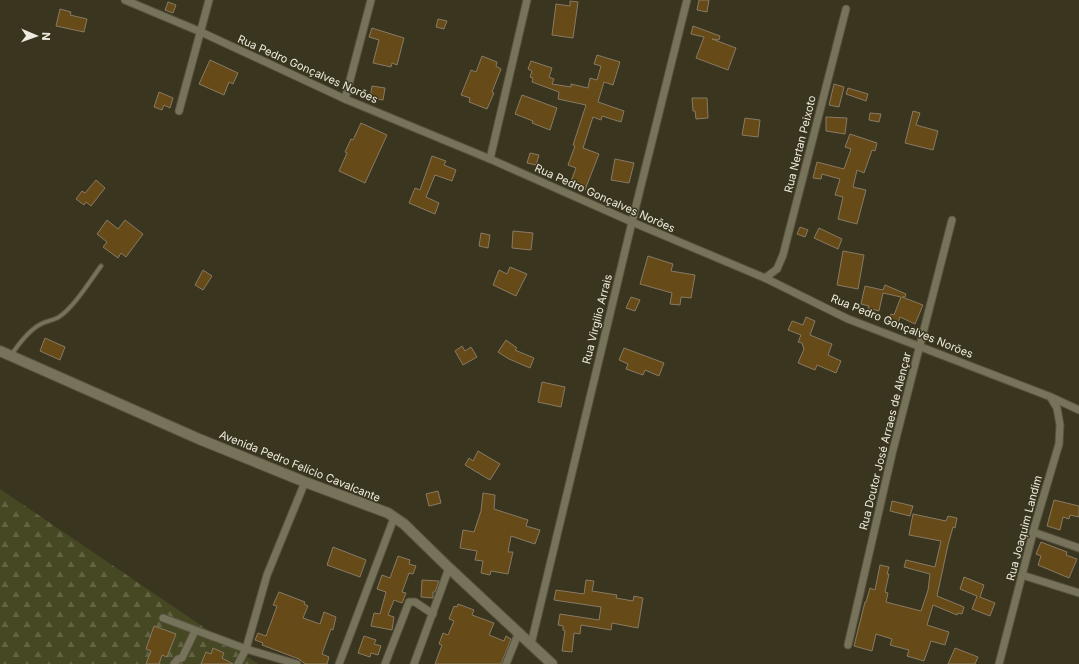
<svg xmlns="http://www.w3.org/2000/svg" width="1079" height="664" font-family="Inter,sans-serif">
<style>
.forest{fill:url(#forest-firs)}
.building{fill:#664a18;stroke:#887a64}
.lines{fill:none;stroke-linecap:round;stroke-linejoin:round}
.lane-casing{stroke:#56523f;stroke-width:5.5}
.street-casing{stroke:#56523f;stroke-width:9}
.secondary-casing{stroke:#56523f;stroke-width:12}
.lane{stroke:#77725a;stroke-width:3.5}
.street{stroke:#77725a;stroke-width:7}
.secondary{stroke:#77725a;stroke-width:10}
.labels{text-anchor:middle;stroke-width:3;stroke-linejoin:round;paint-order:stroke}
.street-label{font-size:11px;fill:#eeebde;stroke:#3a351f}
</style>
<defs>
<pattern id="forest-firs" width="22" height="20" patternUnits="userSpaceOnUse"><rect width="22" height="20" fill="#464824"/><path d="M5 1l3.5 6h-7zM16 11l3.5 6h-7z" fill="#616343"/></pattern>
</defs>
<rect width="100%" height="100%" fill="#3a351f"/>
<polygon class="forest" points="0,489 258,664 0,664"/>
<g class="building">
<polygon points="699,0 709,0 707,12 697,10"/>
<polygon points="570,1 578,2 573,38 552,35 556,4 570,6"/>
<polygon points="168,2 176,5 173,13 165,10"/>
<polygon points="60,9 71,12 70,15 87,19 84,32 56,26"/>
<polygon points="438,19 447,21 444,29 436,27"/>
<polygon points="693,26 720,36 719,40 712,39 736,48 728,70 696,58 704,37 691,34"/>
<polygon points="372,28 404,38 397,65 392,63 391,67 373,63 379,40 369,37"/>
<polygon points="597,55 620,62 613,85 604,82 598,102 624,111 621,122 602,116 601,120 593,117 583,148 599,154 585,190 570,184 576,168 568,165 575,146 573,145 586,105 558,99 559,92 532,82 533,78 530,77 532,71 528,69 531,61 552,68 549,77 554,79 552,84 571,87 571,84 588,88 590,78 597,80 601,66 594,64"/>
<polygon points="482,56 497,62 496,66 501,69 492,92 494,93 487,109 469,102 470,98 461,95 471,70 476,72"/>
<polygon points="210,60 238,73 233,84 229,82 224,95 199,84"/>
<polygon points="834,84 844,87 839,107 829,105"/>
<polygon points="372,86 385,88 383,100 370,98"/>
<polygon points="848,88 868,94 866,101 846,94"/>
<polygon points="159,92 173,98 170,108 164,105 162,110 154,107"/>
<polygon points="522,95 557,108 550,130 532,123 533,121 515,114"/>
<polygon points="692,98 707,98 708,118 696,119 695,111 693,111"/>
<polygon points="913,111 920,113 916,125 938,131 933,150 905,143"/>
<polygon points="870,113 881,114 879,122 869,120"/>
<polygon points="826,117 847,118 845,134 826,131"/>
<polygon points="745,118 760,120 758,137 742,135"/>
<polygon points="361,123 387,135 365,183 339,171 347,153 345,152 351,139 353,140"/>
<polygon points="850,134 877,143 875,151 872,150 864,173 857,170 853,187 866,190 857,224 838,219 843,197 835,195 840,179 822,174 821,179 813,178 817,162 844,169 851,149 845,147"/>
<polygon points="530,153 539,155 536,165 527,163"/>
<polygon points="432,156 446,161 444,165 456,170 452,181 435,175 426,197 439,203 435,214 409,203 415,188 420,190"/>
<polygon points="615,159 634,163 629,183 611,180"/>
<polygon points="96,180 105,188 91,206 86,202 84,205 76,199 82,191 85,193"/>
<polygon points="107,220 118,229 125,220 143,234 126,257 121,253 118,258 103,247 107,242 97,234"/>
<polygon points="800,227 808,230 805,237 797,234"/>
<polygon points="819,228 842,239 838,249 814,238"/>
<polygon points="513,231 533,233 531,250 512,248"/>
<polygon points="481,233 490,235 488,248 479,246"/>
<polygon points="843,251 864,255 858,289 837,285"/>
<polygon points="648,256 673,264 671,271 695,275 691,298 681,297 680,305 670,304 672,293 640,284"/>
<polygon points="510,267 527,274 516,296 493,285 499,270 507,274"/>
<polygon points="203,270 212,276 203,290 195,285"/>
<polygon points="885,285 906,294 905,297 902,297 923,305 915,324 900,317 897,325 888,321 891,314 894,315 901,297 883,293 879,311 868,308 869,306 861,304 865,286 883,290"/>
<polygon points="631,297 640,300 635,311 626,308"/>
<polygon points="806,317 815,321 810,335 832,344 828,355 841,361 836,373 817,365 815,370 798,363 804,349 802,343 798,342 801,335 788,330 792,321 803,325"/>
<polygon points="45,338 65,347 60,360 40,351"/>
<polygon points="506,340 517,348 515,350 534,358 530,368 509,359 498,352"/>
<polygon points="462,346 465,351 471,347 477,357 463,365 455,351"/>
<polygon points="624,348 664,363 659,376 645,370 643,375 626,369 628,364 619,360"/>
<polygon points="542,382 565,387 561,407 538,402"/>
<polygon points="478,451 500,464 490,480 465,465 469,458 473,461"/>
<polygon points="438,491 441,503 429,506 426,494"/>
<polygon points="483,493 495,495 494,509 528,520 526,526 540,530 535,544 511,536 508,552 513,552 508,574 491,571 490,575 481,573 483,561 475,560 477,551 460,548 463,530 474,532 481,511"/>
<polygon points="1054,500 1079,506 1079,517 1070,515 1069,519 1063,517 1060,530 1047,526"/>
<polygon points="892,501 913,506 910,516 890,511"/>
<polygon points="913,514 946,521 948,516 957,518 955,528 953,527 948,545 937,596 964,607 962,614 958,613 957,615 933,605 927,625 949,632 945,645 931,641 924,661 907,656 909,650 890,645 892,639 876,634 872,651 854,646 865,602 866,602 870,588 875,590 880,565 889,567 887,574 889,574 885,592 888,593 886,602 921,611 928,590 930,574 904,567 906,560 935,567 941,541 909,535"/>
<polygon points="1041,542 1067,552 1066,555 1077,559 1069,578 1038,565 1041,556 1036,554"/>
<polygon points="333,547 366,560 360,577 327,565"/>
<polygon points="398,556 410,560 409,564 416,566 413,574 409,573 402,592 406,593 402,603 394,600 388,615 394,617 392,630 371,626 374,613 380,614 386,592 377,589 382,575 390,578"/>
<polygon points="964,577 984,585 980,597 995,603 990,616 972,609 977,596 960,589"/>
<polygon points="422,580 439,581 435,592 433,592 433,598 421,597"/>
<polygon points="586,580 594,581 592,591 617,595 616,598 633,601 634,596 643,598 638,628 612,623 611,630 581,625 580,634 574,633 572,652 562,651 565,631 563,630 563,626 558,625 560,614 599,620 601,607 554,600 556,590 584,594"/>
<polygon points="279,592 305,602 304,604 308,606 303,618 320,624 324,612 336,617 333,630 331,629 322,654 329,657 327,664 305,664 299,659 262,645 263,643 255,640 258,633 266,636 277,606 273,605"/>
<polygon points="458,604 474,610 472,615 494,623 489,635 504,641 506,636 511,639 501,664 435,664 442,645 439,644 443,633 448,635 454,621 449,619 454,606 457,607"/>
<polygon points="154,626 176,634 167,657 162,655 159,664 146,664 151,651 146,649"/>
<polygon points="364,636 376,640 374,644 381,646 378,655 371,653 370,657 358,653"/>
<polygon points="213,648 224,653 222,658 233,664 201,664 206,652 211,654"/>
<polygon points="955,648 978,657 975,664 948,664"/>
</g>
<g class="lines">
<defs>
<path id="lane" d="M11,355C19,344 29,330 41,324C47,321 54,320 59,317C74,307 90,281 101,266"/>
<g id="street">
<polyline points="125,0 201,32 345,99 490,159 632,222 765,278 848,319 1051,397 1079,410"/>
<polyline points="345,99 371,0"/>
<polyline points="179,111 209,0"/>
<polyline points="490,159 527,0"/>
<polyline points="765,278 777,269 783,255 846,9"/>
<polyline points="1033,532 1079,548"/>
<polyline points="1022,575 1079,593"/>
<polyline points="163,618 246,649 297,664"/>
<polyline points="531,644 632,222 687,0"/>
<polyline points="848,645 892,454 952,220"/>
<polyline points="174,664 178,659 182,658 195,631"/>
<polyline points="238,664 246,649 267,575 305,482"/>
<polyline points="339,664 394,518"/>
<polyline points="385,664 409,602 415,602 433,614"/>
<polyline points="414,664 449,568"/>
<polyline points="506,664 519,632"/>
<polyline points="999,664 1035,525 1059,444 1060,425 1057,408 1051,398"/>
</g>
<polyline id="secondary" points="0,351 199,439 305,482 388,513 404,524 449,568 552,664"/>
</defs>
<use href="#lane" class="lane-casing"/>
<use href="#street" class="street-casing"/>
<use href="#secondary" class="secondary-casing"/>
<use href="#lane" class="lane"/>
<use href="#street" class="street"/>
<use href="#secondary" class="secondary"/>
</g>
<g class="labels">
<g class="street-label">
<text transform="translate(308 69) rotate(24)" y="4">Rua Pedro Gonçalves Norões</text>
<text transform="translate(800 144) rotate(-76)" y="4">Rua Nertan Peixoto</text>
<text transform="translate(605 198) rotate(24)" y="4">Rua Pedro Gonçalves Norões</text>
<text transform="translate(597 319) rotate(-76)" y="4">Rua Virgilio Arrais</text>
<text transform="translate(902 326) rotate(22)" y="4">Rua Pedro Gonçalves Norões</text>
<text transform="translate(885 441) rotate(-76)" y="4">Rua Doutor José Arraes de Alençar</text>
<text transform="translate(300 466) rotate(22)" y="4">Avenida Pedro Felício Cavalcante</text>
<text transform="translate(1024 528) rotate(-75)" y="4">Rua Joaquim Landim</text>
</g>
</g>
<g transform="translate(36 36) rotate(92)" stroke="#3a351f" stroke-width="3" paint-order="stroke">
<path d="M0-3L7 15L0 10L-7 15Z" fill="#eeebde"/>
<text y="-6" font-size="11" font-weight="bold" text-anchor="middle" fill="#eeebde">N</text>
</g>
</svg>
